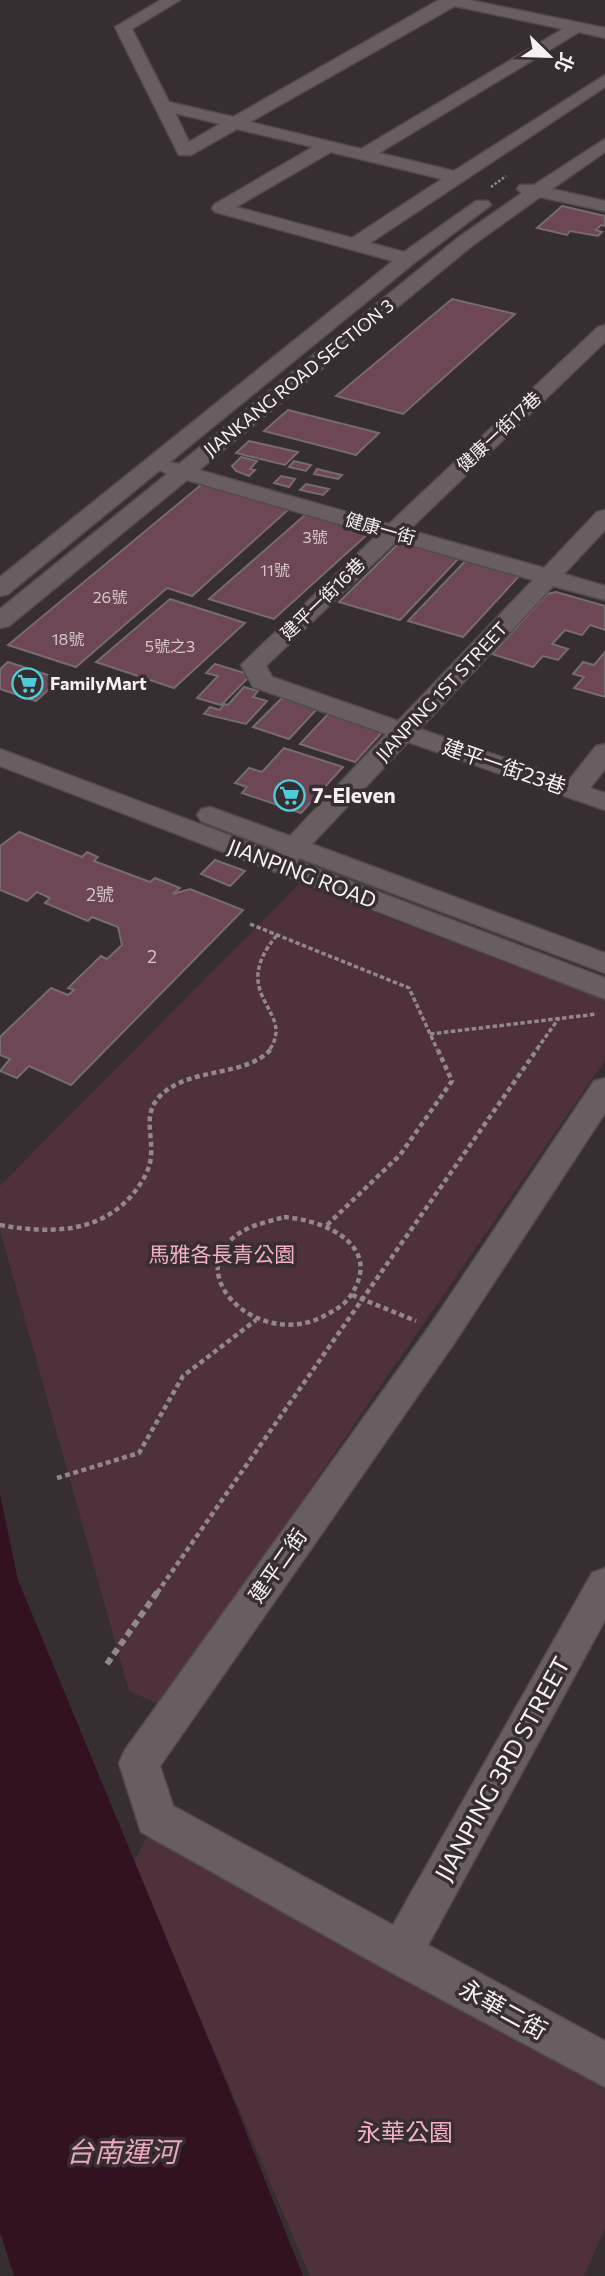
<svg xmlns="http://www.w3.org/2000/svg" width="605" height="2276" font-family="Commissioner,'Noto Sans TC',sans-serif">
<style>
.green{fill:#4f313c}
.water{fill:#321220}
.building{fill:#6d4755;stroke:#766b6f;stroke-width:2}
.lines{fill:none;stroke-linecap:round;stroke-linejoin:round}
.minor-casing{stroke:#524a4d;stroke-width:3}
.path-far3{stroke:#90888b;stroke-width:2.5;stroke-dasharray:2.5 2;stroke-linecap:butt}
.path-far2{stroke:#90888b;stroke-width:3.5;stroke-dasharray:4.5 2.5;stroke-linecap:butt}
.path-far1{stroke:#90888b;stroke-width:4.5;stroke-dasharray:5 3.5;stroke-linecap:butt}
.path{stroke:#90888b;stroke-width:6;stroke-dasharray:7 4.5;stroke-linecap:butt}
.minor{fill:#685e61;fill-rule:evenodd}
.labels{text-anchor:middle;stroke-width:7;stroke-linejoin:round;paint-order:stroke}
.far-number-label{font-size:16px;fill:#d4c6cb}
.far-street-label{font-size:18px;fill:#f7f0f2;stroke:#372e31}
.far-poi-label{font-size:18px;font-weight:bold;fill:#f7f0f2;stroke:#372e31;text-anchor:start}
.number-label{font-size:18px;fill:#d4c6cb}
.street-label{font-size:21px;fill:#f7f0f2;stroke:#372e31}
.poi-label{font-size:21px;font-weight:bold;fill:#f7f0f2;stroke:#372e31;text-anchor:start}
.park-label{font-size:21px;fill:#f3aec8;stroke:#372e31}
.near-street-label{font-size:24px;fill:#f7f0f2;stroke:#372e31}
.near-park-label{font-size:24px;fill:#f3aec8;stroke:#372e31}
.near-water-label{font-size:28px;font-style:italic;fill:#eba7c0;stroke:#372e31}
</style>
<rect width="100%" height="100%" fill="#372e31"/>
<g class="green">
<polygon points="299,884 605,1000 605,1060 161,1705 129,1691 0,1230 0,1186"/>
<polygon points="150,1830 605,2079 605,2228 584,2276 310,2276 134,1862"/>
</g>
<polygon class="water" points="0,1494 18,1580 231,2094 303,2276 14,2276 0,2232"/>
<g class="building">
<polygon points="562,206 605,216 605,226 601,225 596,230 602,232 598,236 570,231 567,235 537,228"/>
<polygon points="452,299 515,314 403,414 336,396"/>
<polygon points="288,410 379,433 356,455 264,431"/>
<polygon points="249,441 298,452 285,465 236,453"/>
<polygon points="241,457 257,461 250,469 255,470 249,476 236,471 232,466"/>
<polygon points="294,461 311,465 306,471 289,467"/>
<polygon points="317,469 342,475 338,479 314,474"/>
<polygon points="281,476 295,479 289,487 274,483"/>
<polygon points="202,484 289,509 192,596 167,588 76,667 8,645"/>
<polygon points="306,484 329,489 323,495 300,490"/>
<polygon points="306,514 369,533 274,619 209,599"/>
<polygon points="401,541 460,557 400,620 339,602"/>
<polygon points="467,559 521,574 463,637 408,621"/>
<polygon points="556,592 605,606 605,630 590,625 582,635 565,630 552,644 568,649 558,660 543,656 533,667 492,654 547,594"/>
<polygon points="170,599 245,623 174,688 96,662"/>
<polygon points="605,652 605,697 574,688 584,677 573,674 583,662 594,665"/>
<polygon points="8,662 60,679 36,701 0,689 0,669"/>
<polygon points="215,664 251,675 221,705 197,698 218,676 206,673"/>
<polygon points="244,687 258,691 253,697 267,701 246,724 204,714 210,707 220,710 224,704 228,705"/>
<polygon points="282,698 317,709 289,739 253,727"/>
<polygon points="330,712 385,729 355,762 300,744"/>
<polygon points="284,748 343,767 301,813 242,793 247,787 235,783 249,768 262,772"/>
<polygon points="19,832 82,857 87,852 98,857 94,861 150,882 155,878 180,888 173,894 190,889 243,910 71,1085 29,1066 17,1078 0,1071 10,1059 0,1055 0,1037 51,988 68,995 74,990 68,988 101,956 107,959 122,945 118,927 92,917 88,921 45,903 50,898 37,892 27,901 0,890 0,846"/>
<polygon points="215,860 245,871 230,886 201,874"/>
</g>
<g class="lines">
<defs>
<g id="minor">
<path d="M161,0H180L132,29L169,102L233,117L439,0H469L605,28V38L579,32L379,153L454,171L605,75V87L370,243L404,252L476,201H488L491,205L414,263L170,462L179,464L459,237L522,193L517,189L520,185H534L605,139V152L552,189L605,201V211L540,197L473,245L199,470L389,524L598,327L605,325V342L409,530L544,568L597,512L605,510V530L564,574L605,586V600L553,586L420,729L569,780L596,746L605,744V769L590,788L605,793V810L408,742L312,844L605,953V973L299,858L297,861L605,978V999L0,766V749L274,852L276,850L201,821L197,815L201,809L210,807L290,836L386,734L253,687L241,665L377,535L187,480L9,626L0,628V609L167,474L160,470L8,594L0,596V577L393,261L215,212L212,208L215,204L313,147L237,129L191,155H179L115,27ZM455,6L563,29L361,149L250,122ZM175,113L220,124L189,142ZM331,152L442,179L352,238L236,207ZM397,541L533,580L398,721L272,677L266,666Z"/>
<polygon points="605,1078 605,1113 455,1342 160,1766 173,1806 393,1925 592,1573 605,1568 605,1620 428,1945 605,2041 605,2087 385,1969 141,1832 119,1763 125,1750 431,1324 594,1081"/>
</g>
</defs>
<use href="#minor" class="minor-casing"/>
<polyline class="path-far3" points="491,187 506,176"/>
<g class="path-far2">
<polyline points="250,924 409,988 437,1049"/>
<polyline points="430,1034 597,1014"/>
<path d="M270,1049C296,1010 226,996 277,935"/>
<polyline points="537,1049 559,1018"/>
</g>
<g class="path-far1">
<path d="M284,1217C324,1220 384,1245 351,1295C344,1306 333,1311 322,1317C253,1350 177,1268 243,1231C255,1224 271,1221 284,1217Z"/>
<path d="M0,1225C50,1234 103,1234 136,1190C144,1179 150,1169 151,1156C153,1134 142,1113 161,1095C191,1066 247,1078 272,1048"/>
<polyline points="327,1225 400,1155 452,1081 437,1048"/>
<polyline points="352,1295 416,1321"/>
<polyline points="57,1478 139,1453 183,1376 256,1320"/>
<polyline points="157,1593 538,1048"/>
</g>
<polyline class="path" points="107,1664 158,1591"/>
<use href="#minor" class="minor"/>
</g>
<defs>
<symbol id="supermarket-ring" viewBox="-11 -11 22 22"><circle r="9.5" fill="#372e31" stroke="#52cbd8" stroke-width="1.5"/><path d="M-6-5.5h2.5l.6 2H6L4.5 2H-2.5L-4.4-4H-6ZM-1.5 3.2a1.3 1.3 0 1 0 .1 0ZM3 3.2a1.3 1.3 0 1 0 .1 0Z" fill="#52cbd8"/></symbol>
</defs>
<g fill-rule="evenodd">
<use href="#supermarket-ring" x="10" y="666" width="35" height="35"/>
<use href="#supermarket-ring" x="272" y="778" width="35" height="35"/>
</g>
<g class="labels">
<g class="far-number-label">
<text x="315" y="543">3號</text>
<text x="275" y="576">11號</text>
<text x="110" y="603">26號</text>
<text x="68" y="645">18號</text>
<text x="170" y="652">5號之3</text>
</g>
<g class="far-street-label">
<text transform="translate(299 378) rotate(-39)" y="6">JIANKANG ROAD SECTION 3</text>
<text transform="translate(499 432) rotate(-43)" y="6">健康一街17巷</text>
<text transform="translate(380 529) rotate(16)" y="6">健康一街</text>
<text transform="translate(323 599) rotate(-44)" y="6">建平一街16巷</text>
<text transform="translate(442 692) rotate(-47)" y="6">JIANPING 1ST STREET</text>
</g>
<g class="far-poi-label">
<text x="50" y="690">FamilyMart</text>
</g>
<g class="number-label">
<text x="100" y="901">2號</text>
<text x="152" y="963">2</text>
</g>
<g class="street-label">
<text transform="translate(504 767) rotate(19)" y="7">建平一街23巷</text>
<text transform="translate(302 874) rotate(21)" y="7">JIANPING ROAD</text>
<text transform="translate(278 1566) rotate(-55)" y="7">建平二街</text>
</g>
<g class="poi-label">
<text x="312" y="803">7-Eleven</text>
</g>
<g class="park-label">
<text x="222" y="1262">馬雅各長青公園</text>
</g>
<g class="near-street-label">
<text transform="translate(503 1769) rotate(-61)" y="8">JIANPING 3RD STREET</text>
<text transform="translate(503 2010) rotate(29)" y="8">永華二街</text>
</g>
<g class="near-park-label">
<text x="405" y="2141">永華公園</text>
</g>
<g class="near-water-label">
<text x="122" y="2162">台南運河</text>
</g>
</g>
<g transform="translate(549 56) rotate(113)" stroke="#372e31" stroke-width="5" paint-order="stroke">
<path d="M0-5L12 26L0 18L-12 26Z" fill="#f7f0f2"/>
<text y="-10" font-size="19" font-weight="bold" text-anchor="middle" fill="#f7f0f2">北</text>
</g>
</svg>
